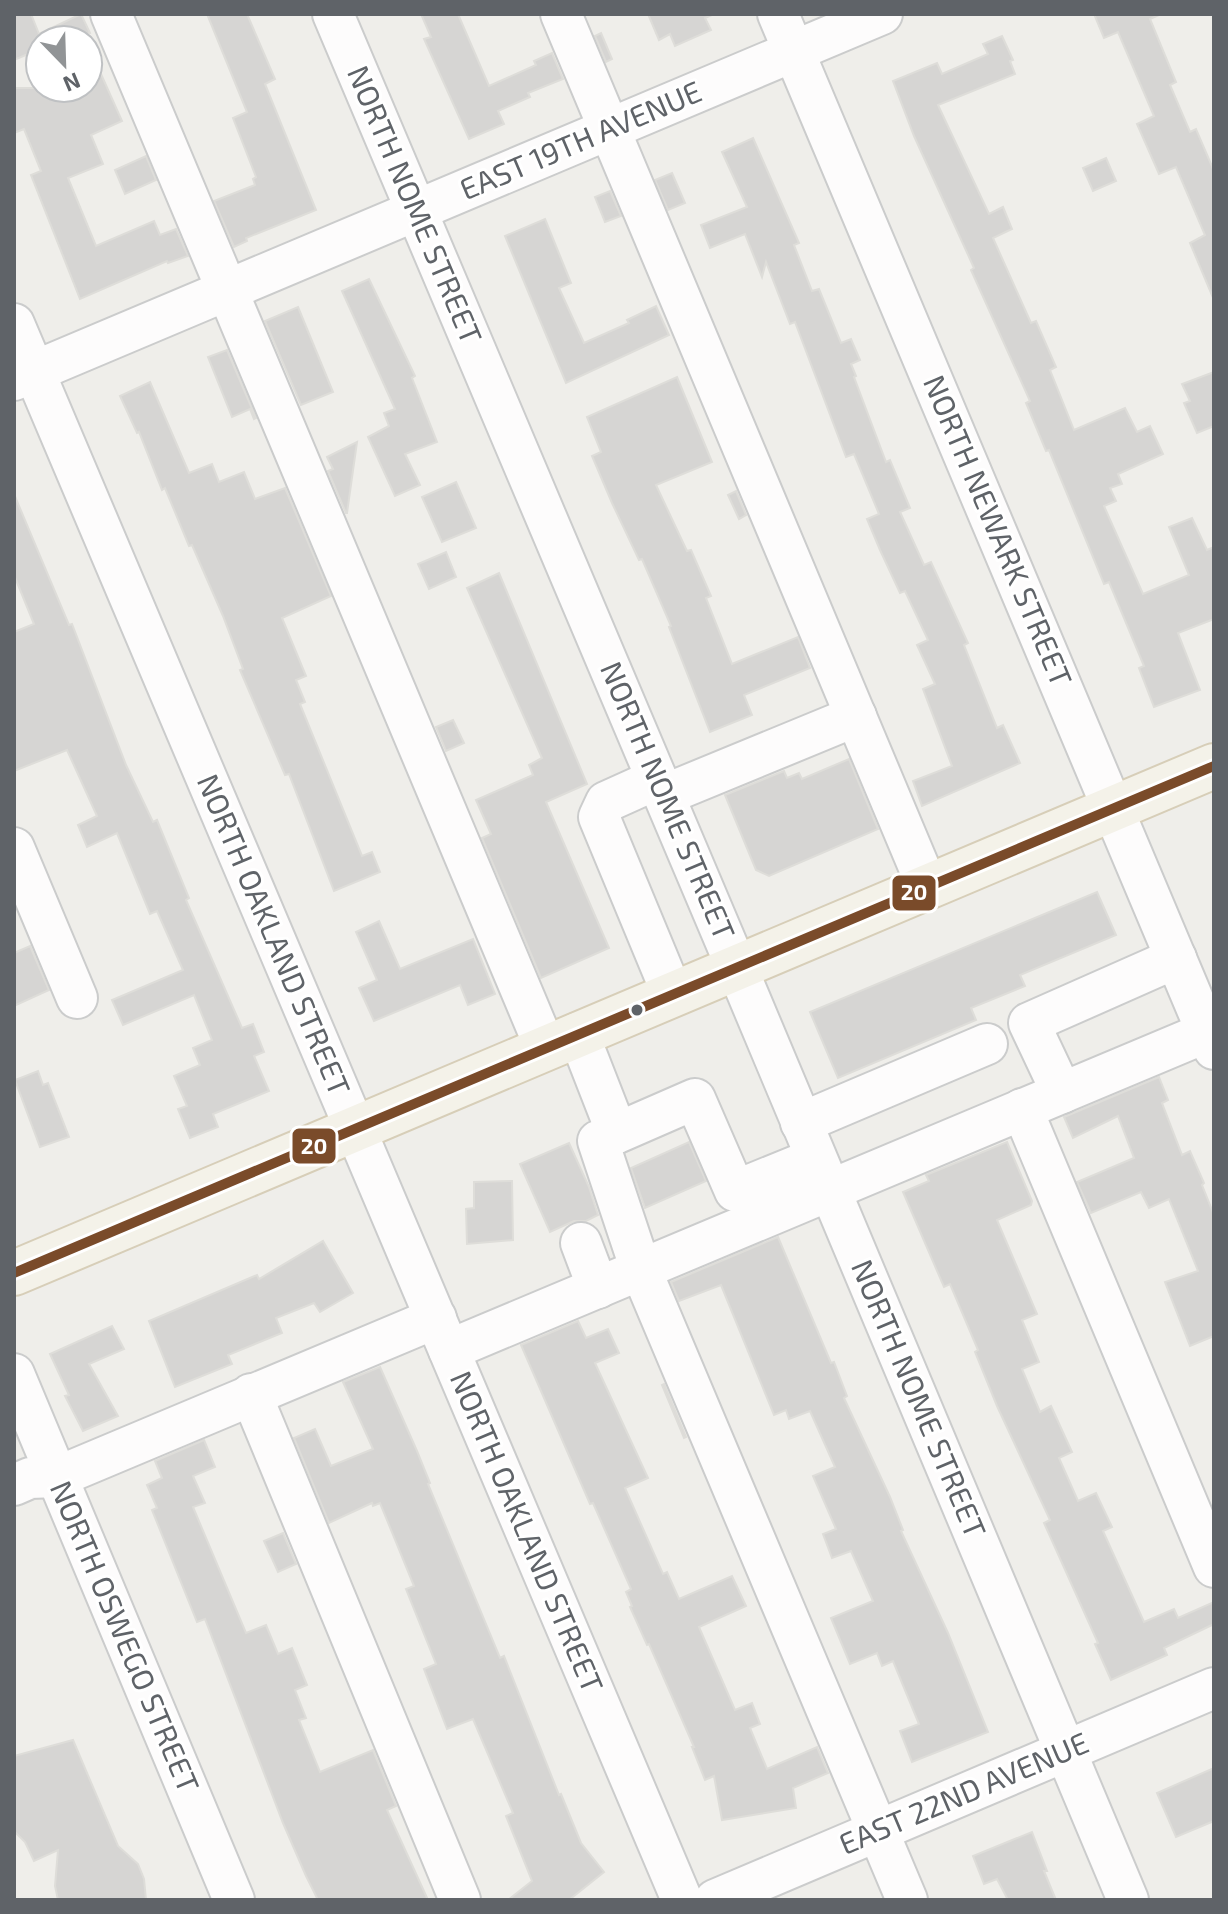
<svg xmlns="http://www.w3.org/2000/svg" width="1228" height="1914" font-family="'Exo 2',sans-serif">
<style>
.building{fill:#d6d5d3;stroke:#deddd9;stroke-width:2}
.lines{fill:none;stroke-linecap:round;stroke-linejoin:round}
.minor-casing{stroke:#cbcccc;stroke-width:44}
.major-casing{stroke:#d7ceb8;stroke-width:48}
.minor{stroke:#fdfcfc;stroke-width:40}
.major{stroke:#f4f2e9;stroke-width:44}
.bus-1-casing{stroke:#fff;stroke-width:16}
.bus-1{stroke:#7a4b2a;stroke-width:10}
.bus-dot{fill:#5f6368;stroke:#fff;stroke-width:3}
.labels{text-anchor:middle;stroke-width:6;stroke-linejoin:round;paint-order:stroke}
.street-label{font-size:30px;fill:#5f6368;stroke:#fff}
.line-badge{stroke:#fff;stroke-width:3}
.badge-label{font-size:22px;text-anchor:middle;font-weight:bold;fill:#fff}
</style>
<rect width="100%" height="100%" fill="#efeeea"/>
<g class="building">
<polygon points="14,14 31,14 39,34 81,14 90,33 75,40 40,40 40,49 14,60"/>
<polygon points="207,14 247,14 275,79 265,84 316,210 246,238 247,241 234,247 214,201 255,185 253,179 256,177 233,118 247,112"/>
<polygon points="421,14 458,14 489,86 536,65 534,61 552,53 563,79 528,93 530,97 498,111 504,124 469,139 424,39 431,37"/>
<polygon points="648,14 714,14 705,18 711,30 675,46 670,34 659,40"/>
<polygon points="1094,14 1161,14 1150,19 1176,82 1170,85 1190,132 1196,129 1214,171 1214,300 1190,243 1205,235 1176,167 1159,174 1137,124 1154,116 1118,32 1104,38"/>
<polygon points="601,33 612,59 606,62 595,36"/>
<polygon points="1002,36 1013,60 1010,61 1015,74 938,105 989,214 1003,207 1012,229 993,238 1031,323 1036,321 1056,367 1050,370 1074,430 1125,408 1137,432 1150,426 1163,454 1118,474 1122,484 1110,488 1116,501 1104,506 1143,594 1189,575 1169,527 1192,518 1207,550 1214,547 1214,619 1178,633 1200,690 1154,707 1139,668 1144,666 1109,582 1104,584 1049,450 1046,451 1026,403 1030,401 971,270 974,268 914,136 893,81 937,63 942,74 988,54 983,44"/>
<polygon points="88,45 122,121 91,135 103,164 68,178 96,246 154,221 160,235 176,229 188,256 168,263 167,261 80,299 31,175 41,171 24,129 14,133 14,88 88,88"/>
<polygon points="753,138 799,243 794,245 812,291 819,289 841,343 851,339 860,360 851,364 856,376 854,377 886,462 890,460 910,508 900,512 924,565 931,562 968,643 964,645 997,728 1003,725 1020,763 922,806 913,781 952,766 923,689 935,684 917,645 928,640 905,591 900,593 880,550 867,519 879,514 854,454 846,457 795,322 790,324 766,262 762,277 745,234 710,248 701,225 747,207 722,152"/>
<polygon points="146,156 156,180 125,194 115,170"/>
<polygon points="1106,158 1116,181 1093,191 1083,168"/>
<polygon points="672,173 685,203 668,210 655,180"/>
<polygon points="610,191 621,216 605,222 595,197"/>
<polygon points="545,219 571,283 559,288 584,343 629,323 627,320 656,306 669,335 566,383 505,236"/>
<polygon points="369,279 415,376 412,378 437,442 405,454 420,485 395,496 368,437 389,426 384,413 395,409 342,291"/>
<polygon points="298,307 333,392 301,405 265,321"/>
<polygon points="227,350 256,418 254,419 250,409 232,417 208,357"/>
<polygon points="1214,372 1214,426 1197,433 1184,403 1190,401 1182,384"/>
<polygon points="677,377 712,462 656,485 687,551 691,550 711,596 706,598 732,664 798,637 810,668 744,695 752,715 710,732 669,627 671,626 642,559 639,560 612,503 592,456 601,452 587,417"/>
<polygon points="150,382 189,473 212,464 219,482 244,472 255,499 285,488 331,596 282,618 306,676 296,680 305,702 300,704 362,856 372,852 380,872 334,891 289,774 285,775 240,670 243,669 223,616 192,545 189,546 165,488 162,490 139,432 137,433 120,396"/>
<polygon points="357,442 347,513 346,513 328,471 333,469 327,457"/>
<polygon points="456,482 476,528 442,542 422,497"/>
<polygon points="736,491 746,515 739,519 728,495"/>
<polygon points="14,494 69,625 72,624 126,765 153,822 157,820 189,898 186,900 242,1028 253,1024 264,1052 254,1056 269,1091 213,1114 218,1127 190,1138 178,1109 187,1106 174,1076 200,1065 193,1048 212,1040 194,995 123,1025 112,1000 183,970 157,911 150,914 117,833 87,847 78,825 97,816 67,750 14,771 14,632 34,624 14,575"/>
<polygon points="446,552 456,577 429,589 418,564"/>
<polygon points="499,573 587,784 546,802 609,948 541,978 482,838 491,834 476,800 533,775 529,765 542,758 467,588"/>
<polygon points="453,720 464,743 446,751 436,727"/>
<polygon points="849,759 878,829 769,876 756,870 725,795 784,771 787,778 799,773 802,779"/>
<polygon points="1097,892 1116,935 1020,975 1025,986 971,1008 976,1020 838,1078 810,1012"/>
<polygon points="379,921 400,969 473,939 495,994 468,1005 460,985 374,1021 359,988 377,980 356,932"/>
<polygon points="30,946 49,990 14,1006 14,953"/>
<polygon points="38,1071 43,1085 48,1083 69,1137 40,1147 15,1080"/>
<polygon points="1159,1077 1168,1100 1162,1103 1182,1155 1190,1151 1204,1183 1202,1185 1214,1215 1214,1336 1190,1346 1165,1282 1198,1271 1169,1199 1149,1208 1141,1192 1091,1213 1077,1182 1134,1158 1118,1116 1073,1138 1064,1117"/>
<polygon points="689,1142 706,1181 645,1208 631,1168"/>
<polygon points="1007,1142 1032,1201 1031,1205 997,1220 1037,1314 1022,1320 1039,1362 1022,1369 1040,1412 1051,1406 1072,1452 1059,1458 1078,1501 1096,1493 1112,1527 1103,1531 1144,1622 1174,1609 1178,1618 1214,1602 1214,1624 1164,1648 1167,1655 1111,1680 1095,1644 1098,1643 1044,1523 1050,1520 997,1406 975,1352 978,1350 950,1284 944,1287 903,1192 929,1181 926,1175"/>
<polygon points="569,1143 589,1187 598,1215 586,1221 574,1221 550,1232 520,1164"/>
<polygon points="512,1181 513,1240 467,1244 466,1209 474,1208 474,1182"/>
<polygon points="778,1237 831,1363 834,1362 847,1396 844,1398 890,1497 903,1530 901,1531 948,1633 988,1732 912,1762 900,1731 919,1724 893,1661 882,1666 877,1653 850,1664 831,1618 873,1601 851,1551 832,1558 823,1534 836,1529 813,1476 835,1467 810,1411 789,1419 786,1410 774,1415 721,1285 679,1301 671,1282"/>
<polygon points="323,1241 353,1293 320,1312 314,1303 276,1318 282,1333 228,1355 232,1364 175,1387 149,1321 257,1275 259,1279"/>
<polygon points="578,1321 586,1338 608,1329 619,1353 595,1363 648,1478 625,1488 663,1574 667,1572 679,1599 732,1576 746,1606 699,1627 735,1710 752,1703 760,1724 750,1728 767,1769 817,1747 828,1773 793,1788 796,1808 722,1820 714,1776 705,1780 692,1747 694,1747 649,1644 647,1645 630,1607 632,1606 626,1592 631,1589 593,1503 590,1504 521,1345"/>
<polygon points="112,1326 124,1349 89,1364 118,1416 83,1431 65,1396 69,1395 50,1354"/>
<polygon points="380,1367 417,1451 430,1483 428,1484 500,1658 504,1656 559,1795 561,1794 581,1843 604,1872 569,1900 508,1900 532,1881 506,1816 513,1813 473,1719 447,1729 424,1669 436,1664 406,1589 414,1586 380,1503 373,1506 372,1503 329,1523 294,1438 315,1429 331,1466 373,1449 343,1382"/>
<polygon points="664,1384 686,1437 684,1438 662,1385"/>
<polygon points="204,1440 215,1467 193,1476 205,1503 193,1507 246,1633 266,1625 278,1654 292,1648 307,1685 295,1690 306,1718 299,1720 320,1772 373,1750 396,1806 387,1810 428,1900 318,1900 306,1876 283,1823 205,1619 197,1622 152,1510 157,1508 147,1485 162,1478 155,1461"/>
<polygon points="283,1533 296,1564 278,1572 264,1541"/>
<polygon points="73,1740 118,1846 138,1864 144,1879 146,1900 58,1900 55,1886 58,1850 34,1861 25,1842 14,1831 14,1756"/>
<polygon points="1214,1768 1214,1821 1176,1837 1157,1793"/>
<polygon points="1032,1832 1047,1871 1044,1871 1056,1900 1008,1900 997,1879 984,1884 973,1856"/>
</g>
<g class="lines">
<defs>
<g id="minor">
<polyline points="111,14 545,1047"/>
<polyline points="333,14 736,966 1128,1900"/>
<polyline points="561,14 927,886"/>
<polyline points="778,14 1214,1049"/>
<polyline points="14,324 682,1900"/>
<polyline points="14,380 882,14"/>
<polyline points="657,779 606,802 599,817 672,993"/>
<polyline points="664,795 856,716"/>
<polyline points="14,848 77,998"/>
<polyline points="578,1033 617,1133 695,1099 735,1191 816,1158"/>
<polyline points="1062,1093 1029,1023 1176,958"/>
<polyline points="1022,1109 1214,1567"/>
<polyline points="801,1123 987,1044"/>
<polyline points="598,1141 641,1270 907,1900"/>
<polyline points="581,1243 598,1288"/>
<polyline points="449,1350 1207,1032"/>
<polyline points="14,1374 234,1900"/>
<polyline points="251,1394 460,1900"/>
<polyline points="14,1485 30,1478 57,1477 436,1318"/>
<polyline points="715,1900 1214,1688"/>
</g>
<polyline id="major" points="14,1273 1214,766"/>
</defs>
<use href="#minor" class="minor-casing"/>
<use href="#major" class="major-casing"/>
<use href="#minor" class="minor"/>
<use href="#major" class="major"/>
<defs>
<polyline id="bus-1" points="14,1273 1214,766"/>
</defs>
<use href="#bus-1" class="bus-1-casing"/>
<use href="#bus-1" class="bus-1"/>
</g>
<circle class="bus-dot" cx="637" cy="1010" r="7"/>
<g class="labels">
<g class="street-label">
<text transform="translate(581 141) rotate(-23)" y="10">EAST 19TH AVENUE</text>
<text transform="translate(414 205) rotate(67)" y="10">NORTH NOME STREET</text>
<text transform="translate(997 531) rotate(67)" y="10">NORTH NEWARK STREET</text>
<text transform="translate(667 801) rotate(67)" y="10">NORTH NOME STREET</text>
<text transform="translate(273 935) rotate(67)" y="10">NORTH OAKLAND STREET</text>
<text transform="translate(918 1399) rotate(67)" y="10">NORTH NOME STREET</text>
<text transform="translate(526 1532) rotate(67)" y="10">NORTH OAKLAND STREET</text>
<text transform="translate(124 1637) rotate(67)" y="10">NORTH OSWEGO STREET</text>
<text transform="translate(964 1794) rotate(-23)" y="10">EAST 22ND AVENUE</text>
</g>
</g>
<g class="line-badge">
<rect x="891" y="874" width="46" height="38" rx="8" fill="#7a4b2a"/>
<rect x="291" y="1127" width="46" height="38" rx="8" fill="#7a4b2a"/>
</g>
<g class="badge-label">
<text x="914" y="900">20</text>
<text x="314" y="1154">20</text>
</g>
<rect width="1228" height="1914" fill="none" stroke="#5f6368" stroke-width="32"/>
<g transform="translate(64 64) rotate(157)"><circle r="38" fill="#ffffff" stroke="#bfc1c3" stroke-width="2"/>
<path d="M0-6L14 30L0 20L-14 30Z" fill="#919496"/>
<text y="-12" font-size="22" font-weight="bold" text-anchor="middle" fill="#5f6368">N</text>
</g>
</svg>
